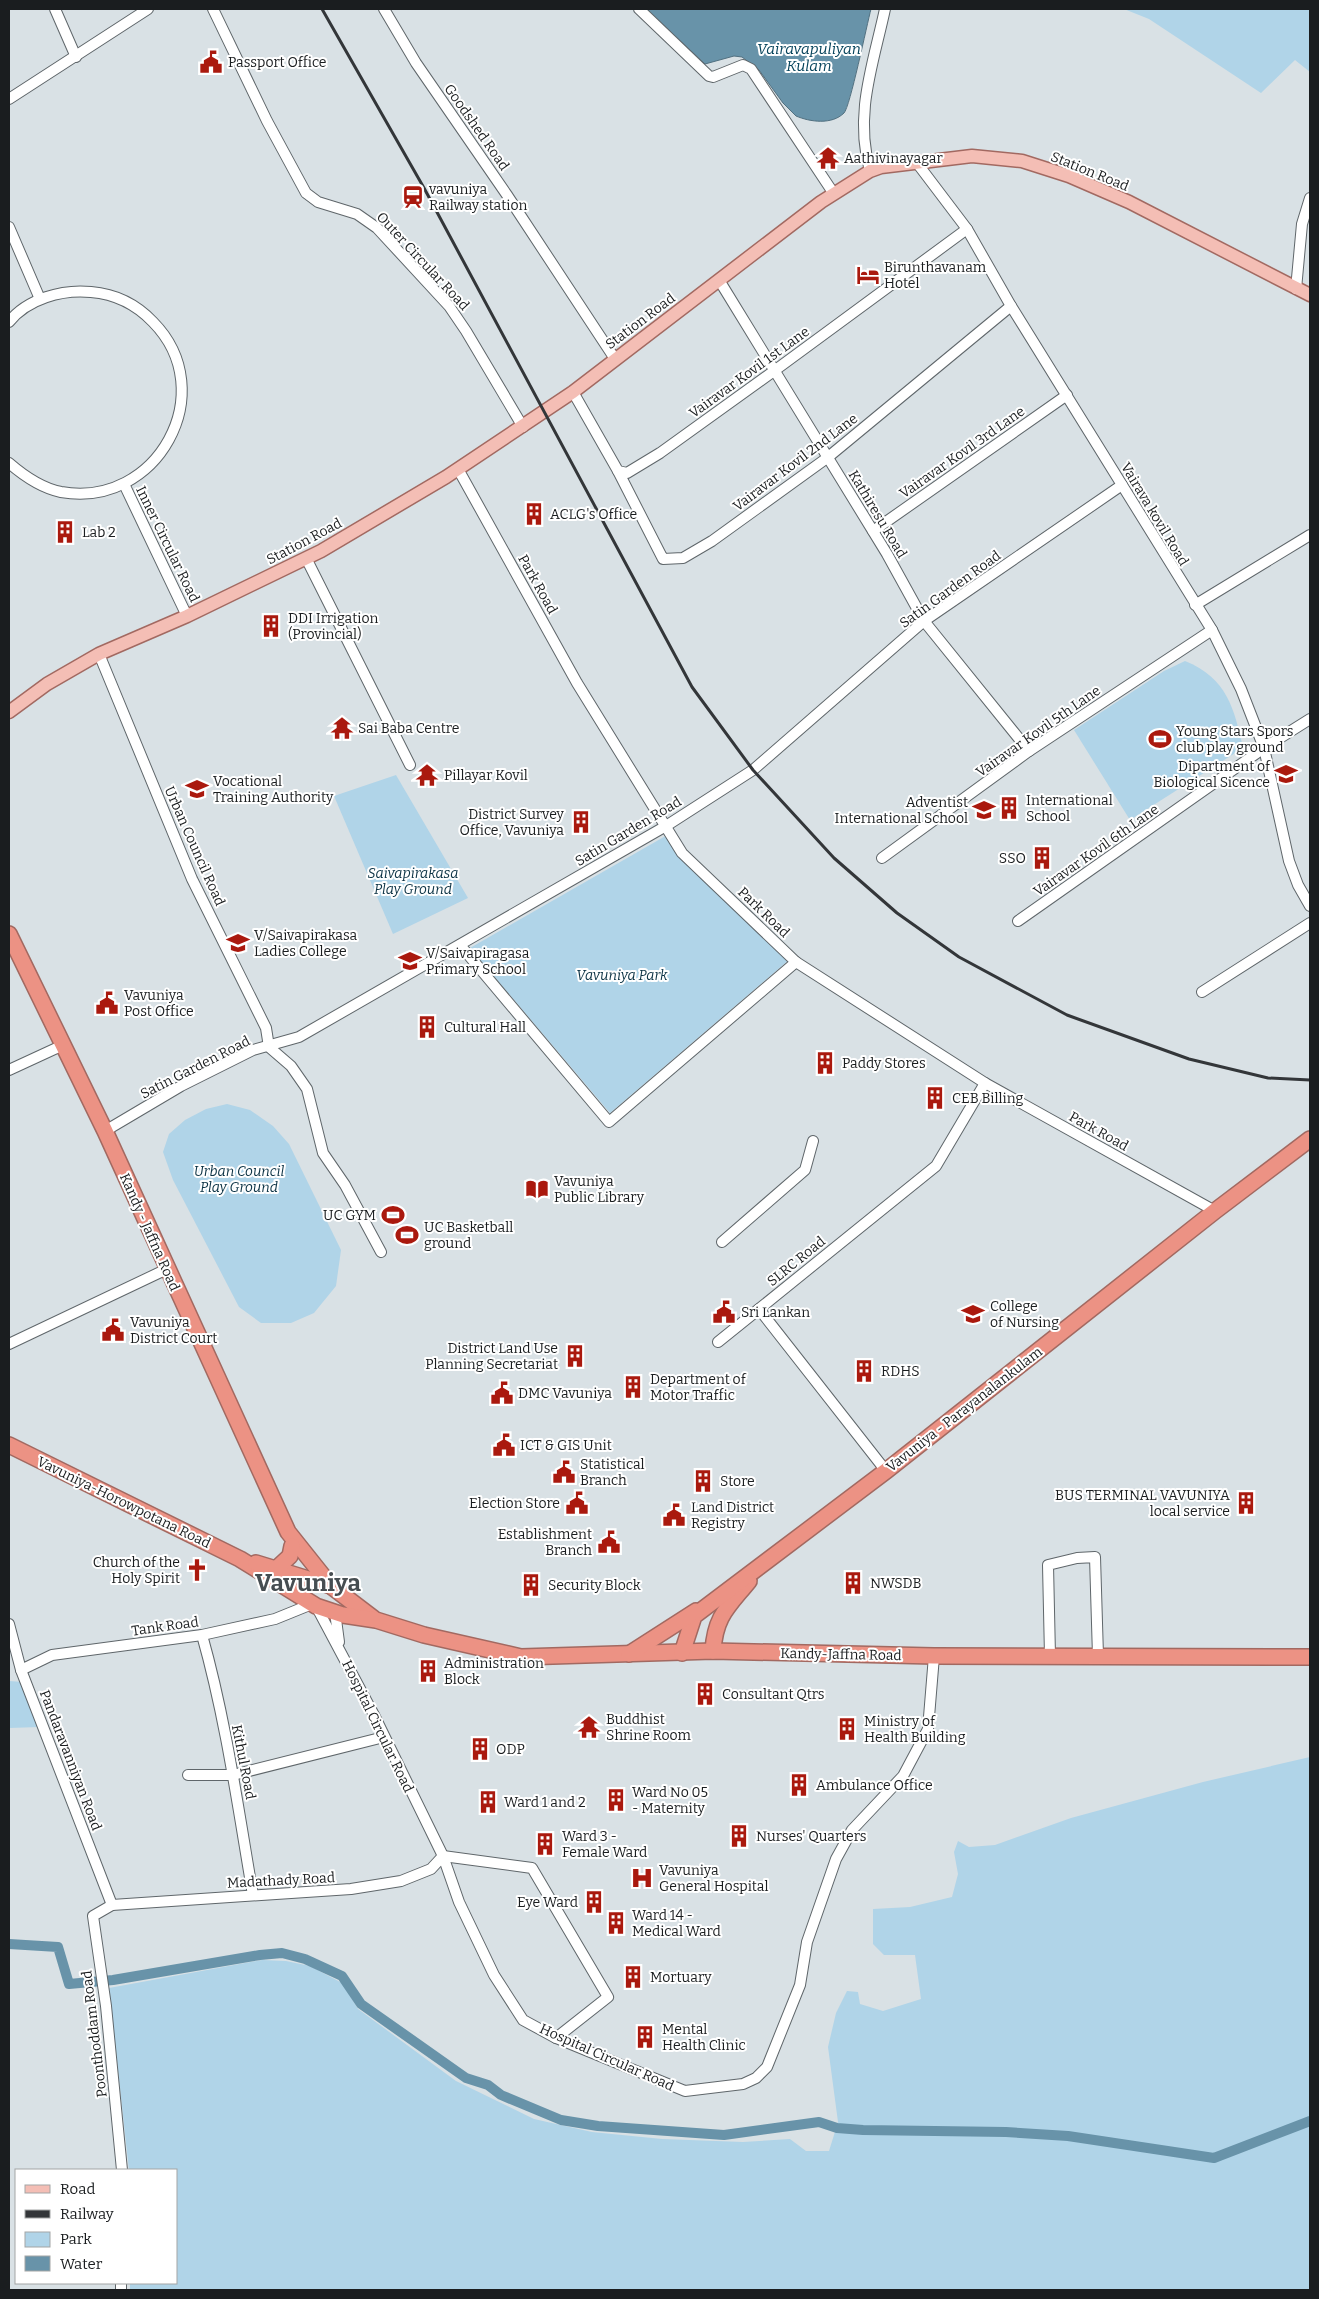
<svg xmlns="http://www.w3.org/2000/svg" width="1319" height="2299" font-family="Bitter,serif">
<style>
.green{fill:#b0d4e8}
.water{fill:#6893a9;stroke:#517080}
.lines{fill:none;stroke-linecap:round;stroke-linejoin:round}
.canal{stroke:#6893a9;stroke-width:10}
.minor-casing{stroke:#5f666a;stroke-width:12}
.major-casing{stroke:#a26961;stroke-width:15}
.highway-casing{stroke:#a26961;stroke-width:18}
.minor{stroke:#fff;stroke-width:10}
.major{stroke:#f4beb5;stroke-width:12}
.highway{stroke:#ec9284;stroke-width:15}
.rail{stroke:#333639;stroke-width:3}
.labels{text-anchor:middle;stroke-width:4;stroke-linejoin:round;paint-order:stroke}
.poi-label{font-size:14px;fill:#1a1d1f;stroke:#fff;text-anchor:start}
.street-label{font-size:14px;fill:#1a1d1f;stroke:#fff}
.park-label{font-size:14px;font-style:italic;fill:#0c3345;stroke:#fff}
.water-label{font-size:15px;font-style:italic;fill:#07445c;stroke:#fff}
.town-label{font-size:24px;font-weight:bold;fill:#464d51;stroke:#fff}
</style>
<rect width="100%" height="100%" fill="#d9e1e5"/>
<g class="green">
<polygon points="1124,9 1310,9 1310,72 1295,60 1261,93 1149,19"/>
<path d="M1185,661C1227,678 1234,708 1243,748L1130,820L1074,730L1164,671Z"/>
<polygon points="396,775 468,898 393,934 334,796"/>
<polygon points="669,834 790,959 610,1113 470,948"/>
<polygon points="227,1104 250,1110 273,1126 289,1144 341,1250 336,1286 314,1313 291,1323 261,1323 239,1307 173,1180 163,1152 169,1134 185,1120 206,1109"/>
<polygon points="9,1681 23,1682 40,1727 9,1728"/>
<polygon points="1310,1757 1310,2290 130,2290 130,2283 176,2283 176,2170 129,2170 109,1988 262,1960 286,1961 310,1966 342,1983 358,2009 456,2081 534,2119 592,2132 662,2139 743,2142 790,2139 806,2151 829,2151 838,2122 828,2047 836,2013 847,1991 858,1992 860,2004 883,2011 921,1999 915,1955 884,1955 873,1944 873,1909 910,1907 952,1897 958,1874 954,1852 958,1841 969,1847 995,1845 1071,1818 1203,1782"/>
</g>
<path class="water" d="M646,9H871C867,24 850,107 844,113C832,125 810,122 796,116L783,103L759,70L742,57L734,56L705,64Z"/>
<g class="lines">
<polyline class="canal" points="9,1944 58,1947 69,1984 113,1980 260,1955 282,1953 305,1959 342,1976 361,2004 466,2078 488,2085 501,2095 561,2120 598,2126 724,2135 819,2122 837,2128 863,2130 1006,2132 1068,2136 1214,2158 1310,2121"/>
<defs>
<g id="minor">
<polyline points="55,9 76,57"/>
<polyline points="213,9 267,121 306,193 318,202 357,214 377,228 449,306 466,331 523,427"/>
<polyline points="384,9 416,63 507,195 615,359"/>
<polyline points="639,9 709,76 713,77 743,65 751,69 834,194"/>
<polyline points="9,99 148,9"/>
<polyline points="917,163 967,229 1011,306 1212,630 1241,689 1264,748 1289,861 1298,885 1310,906"/>
<path d="M870,171C854,114 873,65 885,9"/>
<polyline points="9,227 40,299"/>
<polyline points="719,280 887,554 924,621 1029,751"/>
<polyline points="1296,289 1302,224 1310,198"/>
<path d="M9,322C27,299 62,289 91,292C115,294 136,304 153,322C222,392 157,509 61,492C41,488 24,476 9,463"/>
<polyline points="573,392 618,471 627,473 660,453 774,371 967,229"/>
<polyline points="458,469 577,683 682,853 796,962 985,1083 1215,1211"/>
<polyline points="618,471 663,559 683,558 712,541 827,458 1011,306"/>
<polyline points="124,484 187,616"/>
<polyline points="873,531 1067,395"/>
<polyline points="306,558 410,765"/>
<polyline points="1195,605 1310,535"/>
<polyline points="99,654 192,879 266,1028 269,1047 291,1066 307,1089 323,1153 345,1185 381,1252"/>
<polyline points="882,858 1029,751 1212,630"/>
<polyline points="1018,921 1264,748 1310,719"/>
<polyline points="460,945 609,1122 796,962"/>
<polyline points="1202,992 1310,923"/>
<polyline points="9,1070 61,1046"/>
<polyline points="105,1131 181,1086 253,1050 299,1037 666,826 753,770 924,621 1122,485"/>
<polyline points="722,1242 805,1170 813,1141"/>
<polyline points="718,1342 759,1309"/>
<polyline points="9,1344 167,1269"/>
<polyline points="886,1471 759,1309 936,1166 985,1083"/>
<polyline points="316,1606 374,1715 443,1856 459,1902 494,1975 523,2020 556,2038 685,2091 743,2084 756,2078 767,2067 800,1985 807,1942 836,1859 852,1830 903,1776 928,1729 934,1656"/>
<polyline points="335,1612 339,1642"/>
<polyline points="9,1624 21,1670 112,1905"/>
<path d="M202,1635C226,1720 238,1808 253,1895"/>
<polyline points="1050,1656 1048,1565 1077,1558 1095,1557 1098,1656"/>
<polyline points="21,1670 52,1655 202,1635 275,1619 312,1604"/>
<polyline points="188,1775 233,1775 384,1737"/>
<polyline points="122,2170 106,2006 93,1916 112,1905 351,1889 401,1881 431,1869 443,1856 532,1868 608,1997 556,2038"/>
<polyline points="121,2290 121,2283"/>
</g>
<polyline id="major" points="9,712 47,684 99,654 187,616 321,551 446,477 573,392 821,202 870,171 881,167 972,156 1022,161 1069,176 1129,202 1310,295"/>
<g id="highway">
<polyline points="9,934 105,1131 288,1532 331,1586 373,1618"/>
<polyline points="9,1445 240,1559 316,1606 343,1615 376,1620 424,1635 521,1657 713,1651 934,1656 1310,1657"/>
<polyline points="256,1563 331,1586"/>
<polyline points="276,1569 290,1556 292,1546"/>
<path d="M713,1651C715,1616 728,1607 749,1581"/>
<polyline points="682,1653 694,1616 886,1471 1215,1211 1310,1139"/>
<polyline points="629,1654 696,1611"/>
</g>
</defs>
<use href="#minor" class="minor-casing"/>
<use href="#major" class="major-casing"/>
<use href="#highway" class="highway-casing"/>
<use href="#minor" class="minor"/>
<use href="#major" class="major"/>
<use href="#highway" class="highway"/>
<polyline class="rail" points="322,9 424,188 692,687 753,770 834,858 897,913 959,957 1067,1015 1189,1059 1268,1078 1310,1080"/>
</g>
<defs>
<symbol id="civic-bare" viewBox="-9 -9 18 18"><path d="M-.6-6.5H3V-4.5H.6V-3L4-1V1h2V6H-6V1h2V-1L-.6-3ZM-1.2 2.5V6h2.4V2.5Z" fill="#aa190e" stroke="#fff" stroke-width="2.5" paint-order="stroke"/></symbol>
<symbol id="temple-bare" viewBox="-9 -9 18 18"><path d="M0-6L5-2H3V0L6.5 2.5H4V6H1.5V3h-3V6H-4V2.5H-6.5L-3 0V-2H-5Z" fill="#aa190e" stroke="#fff" stroke-width="2.5" paint-order="stroke"/></symbol>
<symbol id="station-bare" viewBox="-9 -9 18 18"><path d="M-3-6H3Q5-6 5-4V2Q5 4 3 4L4.5 6H3L1.5 4h-3L-3 6H-4.5L-3 4Q-5 4-5 2V-4Q-5-6-3-6ZM-3.5-4v3h7v-3ZM-3.5 1v1.5H-2V1ZM2 1v1.5H3.5V1Z" fill="#aa190e" stroke="#fff" stroke-width="2.5" paint-order="stroke"/></symbol>
<symbol id="hotel-bare" viewBox="-9 -9 18 18"><path d="M-6-4.5h1.5V1H6V5H4.5V3h-9V5H-6ZM-4 0a1.8 1.8 0 1 1 3.6 0ZM.5 0V-2.5h3Q6-2.5 6 0Z" fill="#aa190e" stroke="#fff" stroke-width="2.5" paint-order="stroke"/></symbol>
<symbol id="building-bare" viewBox="-9 -9 18 18"><path d="M-4-6H4V6H1V3H-1V6H-4ZM-2.5-4.3h1.7v1.8h-1.7ZM.8-4.3h1.7v1.8H.8ZM-2.5-1h1.7V.8h-1.7ZM.8-1h1.7V.8H.8Z" fill="#aa190e" stroke="#fff" stroke-width="2.5" paint-order="stroke"/></symbol>
<symbol id="stadium-bare" viewBox="-9 -9 18 18"><path d="M0-5a6.5 5 0 1 0 0 10a6.5 5 0 1 0 0-10ZM-3.5-1.8h7v3.6h-7Z" fill="#aa190e" stroke="#fff" stroke-width="2.5" paint-order="stroke"/></symbol>
<symbol id="university-bare" viewBox="-9 -9 18 18"><path d="M0-5L7-2L0 1L-7-2ZM-4 1L0 2.5L4 1V4Q0 6-4 4Z" fill="#aa190e" stroke="#fff" stroke-width="2.5" paint-order="stroke"/></symbol>
<symbol id="school-bare" viewBox="-9 -9 18 18"><path d="M0-5L7-2L0 1L-7-2ZM-4 1L0 2.5L4 1V4Q0 6-4 4Z" fill="#aa190e" stroke="#fff" stroke-width="2.5" paint-order="stroke"/></symbol>
<symbol id="library-bare" viewBox="-9 -9 18 18"><path d="M-6-4Q-3-5.5-.7-3.5V5Q-3 3-6 4ZM6-4Q3-5.5 .7-3.5V5Q3 3 6 4Z" fill="#aa190e" stroke="#fff" stroke-width="2.5" paint-order="stroke"/></symbol>
<symbol id="church-bare" viewBox="-9 -9 18 18"><path d="M-1.2-6h2.4v3.5h3.3v2.4h-3.3V6h-2.4V-.1h-3.3v-2.4h3.3Z" fill="#aa190e" stroke="#fff" stroke-width="2.5" paint-order="stroke"/></symbol>
<symbol id="hospital-bare" viewBox="-9 -9 18 18"><path d="M-5-5h3v3.5h4V-5h3V5h-3V1.5h-4V5h-3Z" fill="#aa190e" stroke="#fff" stroke-width="2.5" paint-order="stroke"/></symbol>
</defs>
<g fill-rule="evenodd">
<use href="#civic-bare" x="195" y="46" width="32" height="32"/>
<use href="#temple-bare" x="812" y="142" width="32" height="32"/>
<use href="#station-bare" x="397" y="181" width="32" height="32"/>
<use href="#hotel-bare" x="852" y="259" width="32" height="32"/>
<use href="#building-bare" x="518" y="498" width="32" height="32"/>
<use href="#building-bare" x="49" y="516" width="32" height="32"/>
<use href="#building-bare" x="255" y="610" width="32" height="32"/>
<use href="#temple-bare" x="326" y="712" width="32" height="32"/>
<use href="#stadium-bare" x="1144" y="723" width="32" height="32"/>
<use href="#university-bare" x="1270" y="758" width="32" height="32"/>
<use href="#temple-bare" x="411" y="759" width="32" height="32"/>
<use href="#university-bare" x="181" y="773" width="32" height="32"/>
<use href="#building-bare" x="993" y="792" width="32" height="32"/>
<use href="#school-bare" x="968" y="794" width="32" height="32"/>
<use href="#building-bare" x="565" y="806" width="32" height="32"/>
<use href="#building-bare" x="1026" y="842" width="32" height="32"/>
<use href="#school-bare" x="222" y="927" width="32" height="32"/>
<use href="#school-bare" x="394" y="945" width="32" height="32"/>
<use href="#civic-bare" x="91" y="987" width="32" height="32"/>
<use href="#building-bare" x="411" y="1011" width="32" height="32"/>
<use href="#building-bare" x="809" y="1047" width="32" height="32"/>
<use href="#building-bare" x="919" y="1082" width="32" height="32"/>
<use href="#library-bare" x="521" y="1173" width="32" height="32"/>
<use href="#stadium-bare" x="377" y="1199" width="32" height="32"/>
<use href="#stadium-bare" x="391" y="1219" width="32" height="32"/>
<use href="#civic-bare" x="708" y="1296" width="32" height="32"/>
<use href="#university-bare" x="957" y="1298" width="32" height="32"/>
<use href="#civic-bare" x="97" y="1314" width="32" height="32"/>
<use href="#building-bare" x="559" y="1340" width="32" height="32"/>
<use href="#building-bare" x="848" y="1355" width="32" height="32"/>
<use href="#building-bare" x="617" y="1371" width="32" height="32"/>
<use href="#civic-bare" x="486" y="1377" width="32" height="32"/>
<use href="#civic-bare" x="488" y="1429" width="32" height="32"/>
<use href="#civic-bare" x="548" y="1456" width="32" height="32"/>
<use href="#building-bare" x="687" y="1465" width="32" height="32"/>
<use href="#civic-bare" x="561" y="1487" width="32" height="32"/>
<use href="#building-bare" x="1230" y="1487" width="32" height="32"/>
<use href="#civic-bare" x="658" y="1499" width="32" height="32"/>
<use href="#civic-bare" x="593" y="1526" width="32" height="32"/>
<use href="#church-bare" x="181" y="1554" width="32" height="32"/>
<use href="#building-bare" x="837" y="1567" width="32" height="32"/>
<use href="#building-bare" x="515" y="1569" width="32" height="32"/>
<use href="#building-bare" x="412" y="1655" width="32" height="32"/>
<use href="#building-bare" x="689" y="1678" width="32" height="32"/>
<use href="#temple-bare" x="573" y="1711" width="32" height="32"/>
<use href="#building-bare" x="831" y="1713" width="32" height="32"/>
<use href="#building-bare" x="464" y="1733" width="32" height="32"/>
<use href="#building-bare" x="783" y="1769" width="32" height="32"/>
<use href="#building-bare" x="600" y="1784" width="32" height="32"/>
<use href="#building-bare" x="472" y="1786" width="32" height="32"/>
<use href="#building-bare" x="723" y="1820" width="32" height="32"/>
<use href="#building-bare" x="529" y="1828" width="32" height="32"/>
<use href="#hospital-bare" x="626" y="1862" width="32" height="32"/>
<use href="#building-bare" x="578" y="1886" width="32" height="32"/>
<use href="#building-bare" x="600" y="1907" width="32" height="32"/>
<use href="#building-bare" x="617" y="1961" width="32" height="32"/>
<use href="#building-bare" x="629" y="2021" width="32" height="32"/>
</g>
<g class="labels">
<g class="poi-label">
<text x="228" y="67">Passport Office</text>
<text x="844" y="163">Aathivinayagar</text>
<text x="429" y="194">vavuniya<tspan x="429" dy="16">Railway station</tspan></text>
<text x="884" y="272">Birunthavanam<tspan x="884" dy="16">Hotel</tspan></text>
<text x="550" y="519">ACLG's Office</text>
<text x="82" y="537">Lab 2</text>
<text x="288" y="623">DDI Irrigation<tspan x="288" dy="16">(Provincial)</tspan></text>
<text x="358" y="733">Sai Baba Centre</text>
<text x="1176" y="736">Young Stars Spors<tspan x="1176" dy="16">club play ground</tspan></text>
<text x="1270" y="771" text-anchor="end">Dipartment of<tspan x="1270" dy="16">Biological Sicence</tspan></text>
<text x="444" y="780">Pillayar Kovil</text>
<text x="213" y="786">Vocational<tspan x="213" dy="16">Training Authority</tspan></text>
<text x="1026" y="805">International<tspan x="1026" dy="16">School</tspan></text>
<text x="968" y="807" text-anchor="end">Adventist<tspan x="968" dy="16">International School</tspan></text>
<text x="564" y="819" text-anchor="end">District Survey<tspan x="564" dy="16">Office, Vavuniya</tspan></text>
<text x="1026" y="863" text-anchor="end">SSO</text>
<text x="254" y="940">V/Saivapirakasa<tspan x="254" dy="16">Ladies College</tspan></text>
<text x="426" y="958">V/Saivapiragasa<tspan x="426" dy="16">Primary School</tspan></text>
<text x="124" y="1000">Vavuniya<tspan x="124" dy="16">Post Office</tspan></text>
<text x="444" y="1032">Cultural Hall</text>
<text x="842" y="1068">Paddy Stores</text>
<text x="952" y="1103">CEB Billing</text>
<text x="554" y="1186">Vavuniya<tspan x="554" dy="16">Public Library</tspan></text>
<text x="376" y="1220" text-anchor="end">UC GYM</text>
<text x="424" y="1232">UC Basketball<tspan x="424" dy="16">ground</tspan></text>
<text x="990" y="1311">College<tspan x="990" dy="16">of Nursing</tspan></text>
<text x="741" y="1317">Sri Lankan</text>
<text x="130" y="1327">Vavuniya<tspan x="130" dy="16">District Court</tspan></text>
<text x="558" y="1353" text-anchor="end">District Land Use<tspan x="558" dy="16">Planning Secretariat</tspan></text>
<text x="881" y="1376">RDHS</text>
<text x="650" y="1384">Department of<tspan x="650" dy="16">Motor Traffic</tspan></text>
<text x="518" y="1398">DMC Vavuniya</text>
<text x="520" y="1450">ICT &amp; GIS Unit</text>
<text x="580" y="1469">Statistical<tspan x="580" dy="16">Branch</tspan></text>
<text x="720" y="1486">Store</text>
<text x="1230" y="1500" text-anchor="end">BUS TERMINAL VAVUNIYA<tspan x="1230" dy="16">local service</tspan></text>
<text x="560" y="1508" text-anchor="end">Election Store</text>
<text x="691" y="1512">Land District<tspan x="691" dy="16">Registry</tspan></text>
<text x="592" y="1539" text-anchor="end">Establishment<tspan x="592" dy="16">Branch</tspan></text>
<text x="180" y="1567" text-anchor="end">Church of the<tspan x="180" dy="16">Holy Spirit</tspan></text>
<text x="870" y="1588">NWSDB</text>
<text x="548" y="1590">Security Block</text>
<text x="444" y="1668">Administration<tspan x="444" dy="16">Block</tspan></text>
<text x="722" y="1699">Consultant Qtrs</text>
<text x="606" y="1724">Buddhist<tspan x="606" dy="16">Shrine Room</tspan></text>
<text x="864" y="1726">Ministry of<tspan x="864" dy="16">Health Building</tspan></text>
<text x="496" y="1754">ODP</text>
<text x="816" y="1790">Ambulance Office</text>
<text x="632" y="1797">Ward No 05<tspan x="632" dy="16">- Maternity</tspan></text>
<text x="504" y="1807">Ward 1 and 2</text>
<text x="562" y="1841">Ward 3 -<tspan x="562" dy="16">Female Ward</tspan></text>
<text x="756" y="1841">Nurses' Quarters</text>
<text x="659" y="1875">Vavuniya<tspan x="659" dy="16">General Hospital</tspan></text>
<text x="578" y="1907" text-anchor="end">Eye Ward</text>
<text x="632" y="1920">Ward 14 -<tspan x="632" dy="16">Medical Ward</tspan></text>
<text x="650" y="1982">Mortuary</text>
<text x="662" y="2034">Mental<tspan x="662" dy="16">Health Clinic</tspan></text>
</g>
<g class="street-label">
<text transform="translate(477 127) rotate(55)" y="5">Goodshed Road</text>
<text transform="translate(1090 171) rotate(22)" y="5">Station Road</text>
<text transform="translate(423 261) rotate(47)" y="5">Outer Circular Road</text>
<text transform="translate(640 321) rotate(-37)" y="5">Station Road</text>
<text transform="translate(749 372) rotate(-36)" y="5">Vairavar Kovil 1st Lane</text>
<text transform="translate(962 452) rotate(-35)" y="5">Vairavar Kovil 3rd Lane</text>
<text transform="translate(795 462) rotate(-37)" y="5">Vairavar Kovil 2nd Lane</text>
<text transform="translate(878 514) rotate(59)" y="5">Kathiresu Road</text>
<text transform="translate(1155 514) rotate(59)" y="5">Vairava kovil Road</text>
<text transform="translate(304 541) rotate(-28)" y="5">Station Road</text>
<text transform="translate(168 544) rotate(64)" y="5">Inner Circular Road</text>
<text transform="translate(538 584) rotate(61)" y="5">Park Road</text>
<text transform="translate(950 589) rotate(-36)" y="5">Satin Garden Road</text>
<text transform="translate(1038 731) rotate(-35)" y="5">Vairavar Kovil 5th Lane</text>
<text transform="translate(628 831) rotate(-31)" y="5">Satin Garden Road</text>
<text transform="translate(195 846) rotate(66)" y="5">Urban Council Road</text>
<text transform="translate(1096 850) rotate(-35)" y="5">Vairavar Kovil 6th Lane</text>
<text transform="translate(764 912) rotate(44)" y="5">Park Road</text>
<text transform="translate(195 1067) rotate(-27)" y="5">Satin Garden Road</text>
<text transform="translate(1099 1131) rotate(29)" y="5">Park Road</text>
<text transform="translate(150 1232) rotate(66)" y="5">Kandy - Jaffna Road</text>
<text transform="translate(796 1261) rotate(-39)" y="5">SLRC Road</text>
<text transform="translate(964 1409) rotate(-38)" y="5">Vavuniya - Parayanalankulam</text>
<text transform="translate(124 1502) rotate(26)" y="5">Vavuniya-Horowpotana Road</text>
<text transform="translate(165 1626) rotate(-8)" y="5">Tank Road</text>
<text transform="translate(841 1654) rotate(1)" y="5">Kandy-Jaffna Road</text>
<text transform="translate(378 1726) rotate(64)" y="5">Hospital Circular Road</text>
<text transform="translate(71 1760) rotate(69)" y="5">Pandaravanniyan Road</text>
<text transform="translate(244 1762) rotate(79)" y="5">Kithul Road</text>
<text transform="translate(281 1880) rotate(-3)" y="5">Madathady Road</text>
<text transform="translate(94 2034) rotate(-97)" y="5">Poonthoddam Road</text>
<text transform="translate(607 2057) rotate(24)" y="5">Hospital Circular Road</text>
</g>
<g class="park-label">
<text x="413" y="878">Saivapirakasa<tspan x="413" dy="16">Play Ground</tspan></text>
<text x="622" y="980">Vavuniya Park</text>
<text x="239" y="1176">Urban Council<tspan x="239" dy="16">Play Ground</tspan></text>
</g>
<g class="water-label">
<text x="809" y="54">Vairavapuliyan<tspan x="809" dy="17">Kulam</tspan></text>
</g>
<g class="town-label">
<text x="308" y="1591">Vavuniya</text>
</g>
</g>
<rect width="1319" height="2299" fill="none" stroke="#1a1d1f" stroke-width="20"/>
<rect x="15" y="2169" width="162" height="115" fill="#ffffff" stroke="#a3a5a5"/>
<rect x="25" y="2185" width="25" height="8" fill="#f4beb5" stroke="#a3a5a5"/>
<text x="60" y="2194" font-size="15" fill="#1a1d1f">Road</text>
<rect x="25" y="2210" width="25" height="8" fill="#333639" stroke="#a3a5a5"/>
<text x="60" y="2219" font-size="15" fill="#1a1d1f">Railway</text>
<rect x="25" y="2232" width="25" height="15" fill="#b0d4e8" stroke="#a3a5a5"/>
<text x="60" y="2244" font-size="15" fill="#1a1d1f">Park</text>
<rect x="25" y="2256" width="25" height="15" fill="#6893a9" stroke="#a3a5a5"/>
<text x="60" y="2269" font-size="15" fill="#1a1d1f">Water</text>
</svg>
